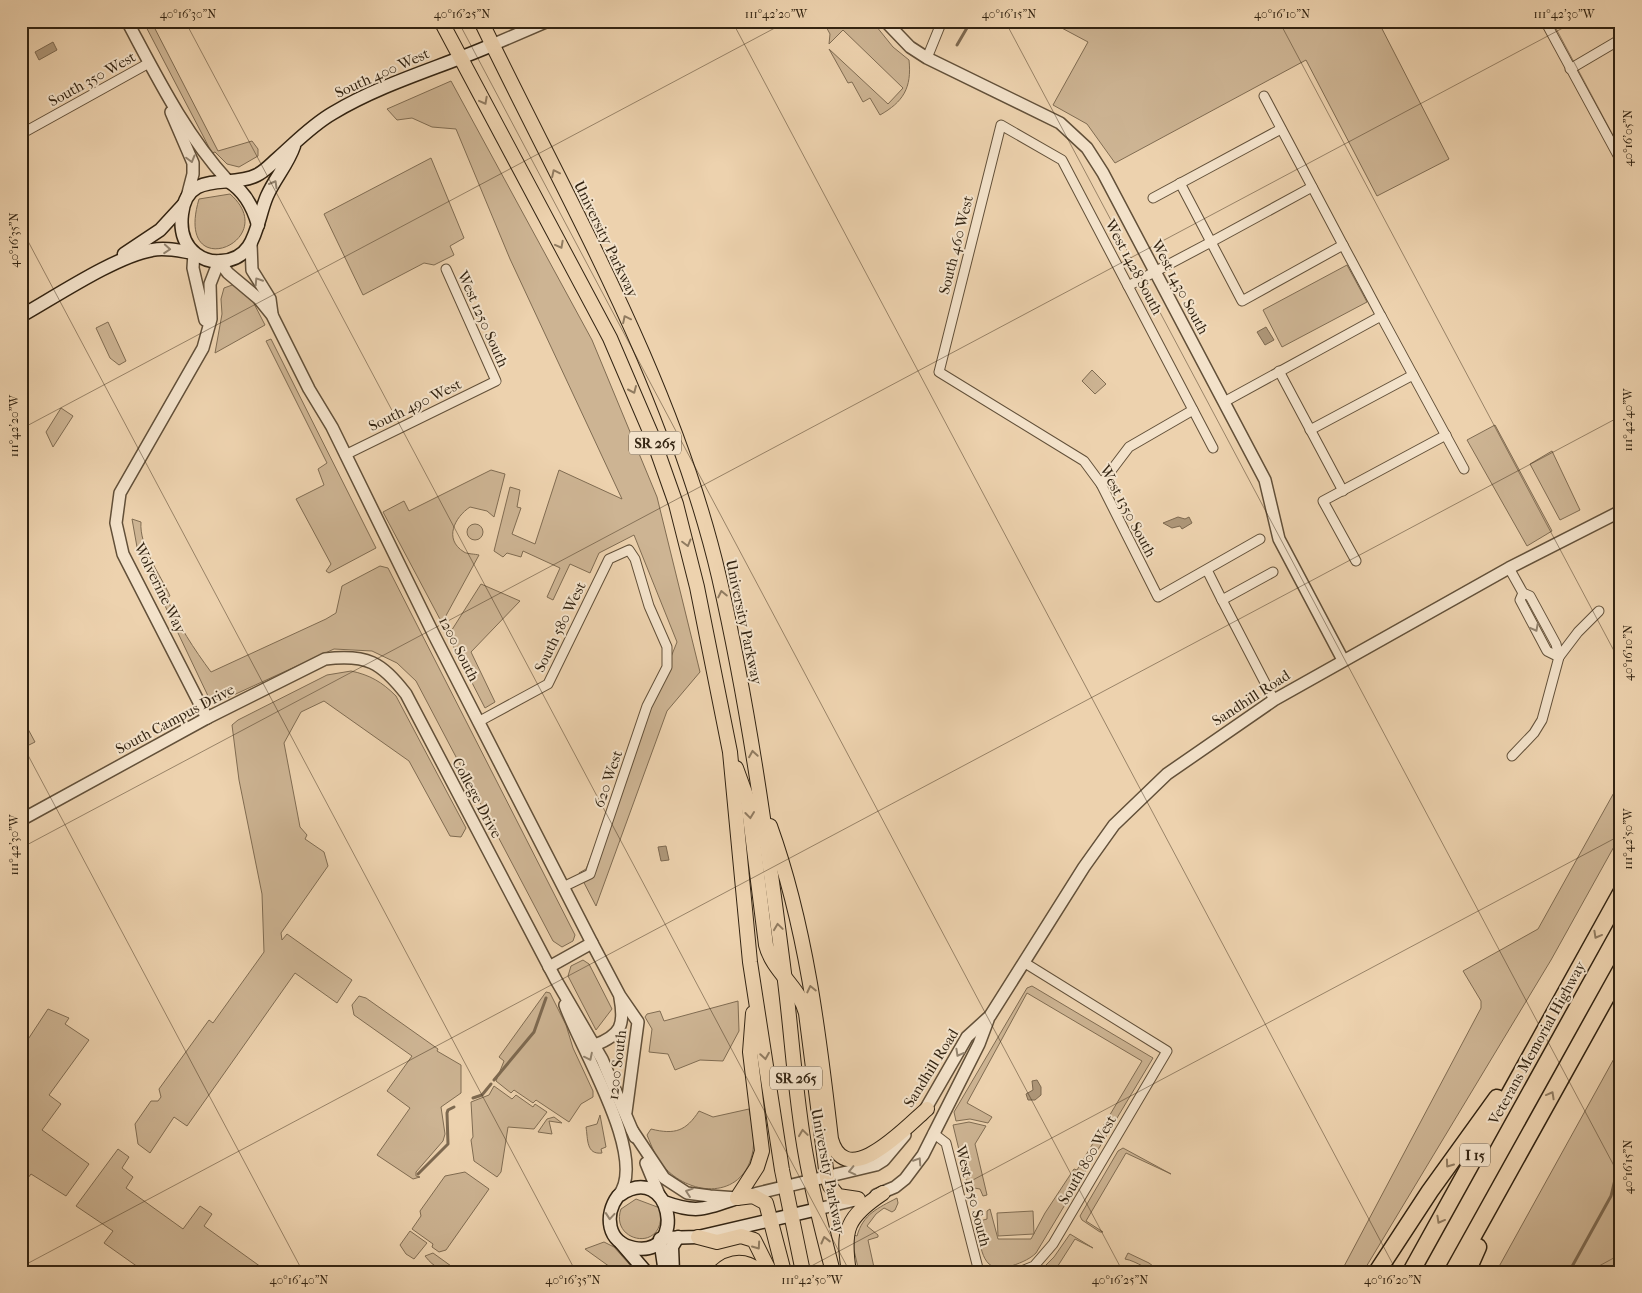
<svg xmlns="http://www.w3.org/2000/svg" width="1642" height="1293" font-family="'IM FELL French Canon',serif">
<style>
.green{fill:#cdb493;stroke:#806c52}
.water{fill:#ae9779;stroke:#7d6950}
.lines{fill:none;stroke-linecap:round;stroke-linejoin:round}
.stream{stroke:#7d6950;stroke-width:3}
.minor-casing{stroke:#625039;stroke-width:11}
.tertiary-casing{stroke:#625039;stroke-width:14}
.secondary-casing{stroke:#332412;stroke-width:15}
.primary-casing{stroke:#332412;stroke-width:16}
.motorway-casing{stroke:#332412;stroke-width:19}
.minor{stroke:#f3e2ca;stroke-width:9}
.tertiary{stroke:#f3e2ca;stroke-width:11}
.secondary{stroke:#f3e2ca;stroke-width:12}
.primary{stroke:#edd2ae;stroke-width:14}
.motorway{stroke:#edd2ae;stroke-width:16}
.oneway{stroke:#907b60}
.oneway2{stroke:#93836e}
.ticks{fill:none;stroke:#332412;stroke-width:1;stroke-opacity:0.45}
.labels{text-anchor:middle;stroke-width:4;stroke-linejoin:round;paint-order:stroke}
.shield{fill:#f3e2ca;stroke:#6d5d49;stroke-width:1}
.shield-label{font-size:14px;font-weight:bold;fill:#332412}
.street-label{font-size:15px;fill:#332412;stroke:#f3e2ca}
.neatline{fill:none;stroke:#332412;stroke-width:2}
.ticks-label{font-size:12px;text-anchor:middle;fill:#332412}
</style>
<rect width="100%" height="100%" fill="#edd2ae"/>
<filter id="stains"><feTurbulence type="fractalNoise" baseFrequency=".004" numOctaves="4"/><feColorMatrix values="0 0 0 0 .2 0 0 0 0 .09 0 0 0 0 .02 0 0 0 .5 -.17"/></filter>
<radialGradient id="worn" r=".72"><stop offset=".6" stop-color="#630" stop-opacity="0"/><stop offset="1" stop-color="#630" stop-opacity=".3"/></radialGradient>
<g class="green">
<polygon points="143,21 151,21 218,151 252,141 258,149 258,156 239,167 227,164 215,152 212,153"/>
<path d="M823,21H872L893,47L909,60C912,88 903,102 880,115L870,98L863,102L852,82L848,83L829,49L888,104L903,88L843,30L829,44L830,34Z"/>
<polygon points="1055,21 1378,21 1449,159 1377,196 1306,60 1115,163 1087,124 1053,105 1088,42 1058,26"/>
<polygon points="451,81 592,340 657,497 700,672 667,711 596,906 579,873 586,869 677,642 634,535 599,553 590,573 570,564 553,600 547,597 560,568 523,551 521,557 507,553 503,557 494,551 510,487 520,490 517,507 521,508 512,534 535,544 559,470 622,499 510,259 456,129 432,127 412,118 397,120 387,109"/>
<polygon points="431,158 464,238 450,246 454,255 434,265 424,263 363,295 324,214"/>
<path d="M230,194C284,241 173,287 199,199Z"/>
<polygon points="1347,265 1367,302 1282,347 1263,310"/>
<polygon points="235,284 247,290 265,325 215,353 222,314 221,299 224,288"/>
<polygon points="108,322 126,361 119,365 110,358 96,328"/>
<polygon points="271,339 376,548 329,573 326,571 331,564 296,499 324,485 318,469 327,463 266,341"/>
<polygon points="1092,370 1106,384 1095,394 1082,381"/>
<polygon points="61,408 73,416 53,447 46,432"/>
<polygon points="1495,425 1552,531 1527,546 1467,440"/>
<polygon points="1552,451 1580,510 1560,520 1530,464"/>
<path d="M491,470L505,474L494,517L487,511L470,507C455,517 443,539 464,552C467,554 475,554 479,555L442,623L383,512L404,501L409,511Z"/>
<path d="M132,519L141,522C139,546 160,574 170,596L167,598C178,625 194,649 211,672L326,619L336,613L342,586L380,566L388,568L575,935L573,941L562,947L553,941L416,681L397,663L372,651L334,649L227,698L218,700L209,698L137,547Z"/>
<circle cx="475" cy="532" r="8"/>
<polygon points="481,584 520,601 471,652 495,702 485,708 448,636"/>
<path d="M351,671C370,675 382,682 396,696L466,828L461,837L450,836L409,761L324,701L301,712L284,743L300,827L307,835L305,839L324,852L328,866L281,933L282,940L287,934L352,980L337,1003L295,973L187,1126L174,1117L150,1153L138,1144L135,1124L151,1101H158L161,1097L159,1089L209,1020L213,1023L264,952L262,894L239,780L232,725L238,720L327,675Z"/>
<polygon points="21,716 35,742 21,749"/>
<polygon points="1621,780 1621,834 1551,960 1363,1272 1341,1272 1481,1008 1481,1001 1463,971 1538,929"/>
<polygon points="583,960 589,964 612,1009 596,1030 568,976 571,966"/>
<path d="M1032,986L1153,1058L1036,1253C1029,1260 1018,1264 1008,1267C980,1274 981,1244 976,1222L987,1219V1211L990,1209L998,1239H1031L1045,1213L1074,1169L1077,1170L1142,1061L1027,993L967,1103L992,1117L988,1123L970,1119L956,1121L954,1112L1027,988Z"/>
<polygon points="546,992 550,993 566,1025 573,1048 593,1091 593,1097 581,1104 569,1122 536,1100 533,1103 514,1090 511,1093 496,1081 504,1061 499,1057"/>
<polygon points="359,996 366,998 438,1049 437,1051 461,1065 461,1093 441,1107 445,1134 443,1141 416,1172 416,1176 420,1177 413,1179 377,1155 410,1108 387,1091 412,1056 354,1015 352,1005"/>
<polygon points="738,1001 739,1031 723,1061 700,1060 675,1070 668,1054 649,1052 652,1029 645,1017 647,1014 660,1011 664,1021"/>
<polygon points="48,1009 69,1018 65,1024 89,1040 49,1095 61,1104 42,1130 89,1164 66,1196 31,1174 21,1187 21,1050"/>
<polygon points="1621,1046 1621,1272 1496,1272"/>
<polygon points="494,1086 512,1099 516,1095 533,1107 535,1104 547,1112 534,1129 508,1127 501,1172 497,1177 474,1161 471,1140 473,1137 471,1102 489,1095"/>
<path d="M749,1109C752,1124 756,1140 752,1155C741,1199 692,1196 666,1169C656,1159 652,1147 647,1135L651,1129C675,1135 686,1131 699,1111L713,1117Z"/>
<path d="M600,1115L606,1147L601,1149L602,1153C586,1155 588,1139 586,1127L597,1124Z"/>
<polygon points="554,1117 562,1123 549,1121 552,1134 538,1132 547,1119"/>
<polygon points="969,1122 986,1126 975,1144 987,1195 983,1196 980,1189 968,1187 953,1125"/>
<polygon points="1123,1148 1171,1174 1126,1153 1086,1221 1103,1232 1100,1232 1082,1220 1080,1216 1118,1151"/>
<polygon points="118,1149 129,1157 122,1168 133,1177 126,1188 183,1229 200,1206 212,1214 204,1226 268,1272 145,1272 104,1243 113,1231 76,1206"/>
<polygon points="465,1172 489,1189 446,1250 439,1252 432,1247 433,1244 412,1229 421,1216 420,1211 445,1176"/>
<path d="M897,1198L898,1203L895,1210L892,1212L884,1208L876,1214L867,1226L878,1235V1237L868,1240L875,1272H859L854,1250V1235L857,1236C863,1214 878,1208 897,1198Z"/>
<path d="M636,1199L660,1208C668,1254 609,1243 621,1209Z"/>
<polygon points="1033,1211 1034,1234 998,1236 997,1213"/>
<polygon points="410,1231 427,1243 414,1259 406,1254 400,1245"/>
<polygon points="1070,1234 1093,1248 1075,1239 1054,1272 1039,1272 1054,1257"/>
<polygon points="604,1242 614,1247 636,1272 617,1272 585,1249"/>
<path d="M433,1253L458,1271L457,1272C444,1272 434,1268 425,1256Z"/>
<path d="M1128,1253L1149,1263L1161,1272C1149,1272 1137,1261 1125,1259Z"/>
</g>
<g class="water">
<polygon points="53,42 57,50 39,60 35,52"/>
<polygon points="1266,327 1274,340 1265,345 1257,332"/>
<polygon points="1178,517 1185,519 1189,517 1192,523 1182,529 1180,526 1172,528 1163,523"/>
<polygon points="666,846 669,860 661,861 658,847"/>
<polygon points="1037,1080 1041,1087 1041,1095 1035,1100 1028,1100 1026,1094 1033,1090 1032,1081"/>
</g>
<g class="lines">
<g class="stream">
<polyline points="957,45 971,21"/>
<polyline points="494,1080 534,1032 546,998"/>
<polyline points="473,1098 482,1095 491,1084"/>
<polyline points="418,1174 448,1144 447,1113 448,1110 454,1107"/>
<polyline points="1569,1272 1611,1196 1621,1155"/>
</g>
<defs>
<g id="minor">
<polyline points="1545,21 1621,161"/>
<polyline points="927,58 942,21"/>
<polyline points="1570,69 1621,39"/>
<polyline points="21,134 149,63"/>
<polyline points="1180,183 1211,242 1312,187"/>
<polyline points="1153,198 1281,129"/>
<polyline points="1343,245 1381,316"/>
<polyline points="1128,286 1211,242 1242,301 1343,245 1264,96"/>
<polyline points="1279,371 1343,491"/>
<polyline points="1224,402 1381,316 1464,469"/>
<polyline points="1310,430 1413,375"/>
<polyline points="1213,448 1062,160 1001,125 939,372 1084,461 1101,484 1158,597 1260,539"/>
<polyline points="345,455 496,381 446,269"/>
<polyline points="1101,484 1129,447 1193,410"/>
<polyline points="1356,561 1323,501 1446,435"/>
<polyline points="1509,568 1523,593 1530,596 1556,644 1559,657"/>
<polyline points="1207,570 1222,600 1273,572"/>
<polyline points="1523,593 1520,600 1547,651 1559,657"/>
<polyline points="1222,600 1274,700"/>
<polyline points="478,722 548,684 609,559 629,550 635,559 649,606 667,647 667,667 647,706 590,874 563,887"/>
<polyline points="1512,756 1534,733 1542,720 1559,657 1578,632 1599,611"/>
<polyline points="933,1133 946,1143 979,1272"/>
<polyline points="1019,1272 1034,1266 1053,1244 1167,1051 1025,963"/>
</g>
<g id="tertiary">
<path d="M127,21C157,77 185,134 228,181"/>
<polyline points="885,21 910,47 927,58 1060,123 1087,148 1103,173 1265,480 1279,539 1343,660"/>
<polyline points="492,45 548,21"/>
<polyline points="171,112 193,163 193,174 187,197"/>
<polyline points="251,244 252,270 270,299 272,314"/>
<polyline points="194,253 193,268 205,320"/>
<polyline points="219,261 228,273 259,299 272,315 309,389 332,427 434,635 592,943 620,996 638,1022 626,1112"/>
<polyline points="207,718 123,554 116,523 120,493 203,348 211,319 210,284 219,261"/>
<path d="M21,820L207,718L325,659C367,654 381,662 406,694L556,980L602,1059L635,1137"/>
<polyline points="549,967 592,943"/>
<path d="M565,1005C579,1046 650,1159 618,1196"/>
<path d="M595,1045C621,1035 625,1025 620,998"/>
<polyline points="922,1115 967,1037 990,1016 1084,867 1114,825 1167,774 1274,700 1509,568 1621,511"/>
<polyline points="632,1130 664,1178 687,1193 710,1196 737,1198 876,1165 884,1160 905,1135"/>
<polyline points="646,1163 660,1197"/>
<polyline points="876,1195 895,1187 905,1179 923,1155 979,1044 988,1020"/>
<polyline points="818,1209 855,1200"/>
</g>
<g id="secondary">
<path d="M294,146C288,164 275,178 267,196C256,221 257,260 221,261C213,262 204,260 196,254C183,244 180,230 182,214C187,169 230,189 257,175C265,171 271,164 278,158C295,143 312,125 333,113C383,83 439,68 492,45"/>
<path d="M228,181C245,191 253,207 258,225"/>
<polyline points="124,254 160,230 183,205"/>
<path d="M21,316C55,297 116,256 152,250C166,247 180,251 194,253"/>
<path d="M618,1196C604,1215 607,1243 634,1248C689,1258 671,1160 620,1195"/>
<path d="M664,1202C697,1214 705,1209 737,1198"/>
<polyline points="662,1238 698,1237 818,1209"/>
<polyline points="660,1239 664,1266 667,1272"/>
<polyline points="621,1243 646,1272"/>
<polyline points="673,1272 672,1247 678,1237"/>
</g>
<g id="primary">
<polyline points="441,21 610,338 652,436 676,504 697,587 730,752 750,962 782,1170 803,1272"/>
<path d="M481,21C568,202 673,380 719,577C749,708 767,840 784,973C792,1034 795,1096 806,1156C813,1195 823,1234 833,1272"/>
<path d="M736,768L748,801L766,945C773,972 799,986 806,1013L827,1177L830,1186L838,1196L858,1199"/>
<path d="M770,826C806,926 819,1034 831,1139C846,1193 907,1126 927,1109"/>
<polyline points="737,1198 757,1167 762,1151 750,1052 753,1013"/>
<polyline points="737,1198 753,1196 766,1203 784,1272"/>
<polyline points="698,1237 717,1242 741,1236 754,1240 770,1272"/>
<path d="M719,1272C733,1259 747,1261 761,1272"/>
<path d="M849,1272C842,1229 847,1217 883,1193"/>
</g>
<g id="motorway">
<polyline points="1377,1272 1430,1191 1497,1098"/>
<polyline points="1411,1272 1621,893"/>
<polyline points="1453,1272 1621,970"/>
<polyline points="1467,1272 1478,1247"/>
</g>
</defs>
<use href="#minor" class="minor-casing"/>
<use href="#tertiary" class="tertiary-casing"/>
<use href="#secondary" class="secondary-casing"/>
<use href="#primary" class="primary-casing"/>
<use href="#motorway" class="motorway-casing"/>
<use href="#minor" class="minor"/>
<use href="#tertiary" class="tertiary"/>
<use href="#secondary" class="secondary"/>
<use href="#primary" class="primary"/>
<use href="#motorway" class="motorway"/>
</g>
<defs><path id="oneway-chevron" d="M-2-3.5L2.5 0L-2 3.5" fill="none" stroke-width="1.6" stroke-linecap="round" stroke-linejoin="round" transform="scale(1.25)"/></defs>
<g class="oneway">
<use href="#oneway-chevron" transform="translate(484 101) rotate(62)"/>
<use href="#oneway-chevron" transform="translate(555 173) rotate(-116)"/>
<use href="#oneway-chevron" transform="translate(560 245) rotate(62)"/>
<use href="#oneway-chevron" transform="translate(626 319) rotate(-116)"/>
<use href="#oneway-chevron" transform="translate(633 390) rotate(66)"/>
<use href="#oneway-chevron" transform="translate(687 543) rotate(75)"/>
<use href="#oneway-chevron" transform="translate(722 594) rotate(-102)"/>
<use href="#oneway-chevron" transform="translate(753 754) rotate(-99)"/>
<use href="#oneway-chevron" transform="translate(750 815) rotate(83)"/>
<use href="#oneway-chevron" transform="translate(778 927) rotate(-98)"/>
<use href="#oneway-chevron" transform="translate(1597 935) rotate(119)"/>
<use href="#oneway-chevron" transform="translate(811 989) rotate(-103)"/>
<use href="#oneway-chevron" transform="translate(765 1056) rotate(81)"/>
<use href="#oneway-chevron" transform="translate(1551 1095) rotate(-61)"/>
<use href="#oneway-chevron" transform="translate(803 1133) rotate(-98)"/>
<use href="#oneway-chevron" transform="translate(1449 1164) rotate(126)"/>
<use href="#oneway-chevron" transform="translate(1440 1220) rotate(119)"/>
<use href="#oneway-chevron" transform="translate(825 1240) rotate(-104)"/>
<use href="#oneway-chevron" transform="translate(757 1246) rotate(55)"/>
</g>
<g class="oneway2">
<use href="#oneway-chevron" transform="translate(191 159) rotate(75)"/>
<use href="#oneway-chevron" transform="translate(274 184) rotate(-60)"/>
<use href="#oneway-chevron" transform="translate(167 249) rotate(4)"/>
<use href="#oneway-chevron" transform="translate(258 281) rotate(-123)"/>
<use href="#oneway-chevron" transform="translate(1535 628) rotate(62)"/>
<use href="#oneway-chevron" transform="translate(959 1053) rotate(119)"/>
<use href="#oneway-chevron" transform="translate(589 1057) rotate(64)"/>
<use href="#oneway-chevron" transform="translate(918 1161) rotate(-57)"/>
<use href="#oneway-chevron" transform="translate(852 1171) rotate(167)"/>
<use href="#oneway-chevron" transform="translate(689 1192) rotate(-161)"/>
<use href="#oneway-chevron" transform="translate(610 1216) rotate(95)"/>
</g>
<path class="ticks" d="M185,21L850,1272M458,21L1123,1272M732,21L1397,1272M1005,21L1621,1179M1279,21L1621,664M1552,21L1621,150M21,228L576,1272M21,429L788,21M21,742L303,1272M21,848L1576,21M21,1257L29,1272M21,1267L1621,416M800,1272L1621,835M1588,1272L1621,1254"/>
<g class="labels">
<g class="shield">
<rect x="629" y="431.5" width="52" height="23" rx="4"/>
<rect x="770" y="1066.5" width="52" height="23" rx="4"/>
<rect x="1460" y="1143.5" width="30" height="23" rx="4"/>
</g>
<g class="shield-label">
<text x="655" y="448">SR 265</text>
<text x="796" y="1083">SR 265</text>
<text x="1475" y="1160">I 15</text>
</g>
<g class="street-label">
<text transform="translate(382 73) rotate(-24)" y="5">South 400 West</text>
<text transform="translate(92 79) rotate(-29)" y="5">South 350 West</text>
<text transform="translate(606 239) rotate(64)" y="5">University Parkway</text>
<text transform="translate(956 245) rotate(-76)" y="5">South 460 West</text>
<text transform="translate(1134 267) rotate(62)" y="5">West 1428 South</text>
<text transform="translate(1180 287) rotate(62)" y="5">West 1430 South</text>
<text transform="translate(483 319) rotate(66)" y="5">West 1250 South</text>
<text transform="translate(415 405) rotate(-26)" y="5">South 490 West</text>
<text transform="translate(1128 511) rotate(62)" y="5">West 1350 South</text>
<text transform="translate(160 588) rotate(64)" y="5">Wolverine Way</text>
<text transform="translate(744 622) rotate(78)" y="5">University Parkway</text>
<text transform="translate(560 627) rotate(-64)" y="5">South 580 West</text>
<text transform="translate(459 649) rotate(63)" y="5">1200 South</text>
<text transform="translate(1251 698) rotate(-33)" y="5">Sandhill Road</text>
<text transform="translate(175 719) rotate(-28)" y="5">South Campus Drive</text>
<text transform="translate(608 779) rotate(-71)" y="5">620 West</text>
<text transform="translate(477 798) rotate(62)" y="5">College Drive</text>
<text transform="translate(1537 1043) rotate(-61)" y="5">Veterans Memorial Highway</text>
<text transform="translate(617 1065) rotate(-83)" y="5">1200 South</text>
<text transform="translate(931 1068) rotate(-58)" y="5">Sandhill Road</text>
<text transform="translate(1087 1160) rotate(-60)" y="5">South 800 West</text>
<text transform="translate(828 1171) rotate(79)" y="5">University Parkway</text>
<text transform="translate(973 1196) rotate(76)" y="5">West 1250 South</text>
</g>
</g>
<rect width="1642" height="1293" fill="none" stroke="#edd2ae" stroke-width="55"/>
<rect x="28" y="28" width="1586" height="1238" class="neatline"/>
<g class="ticks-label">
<text x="188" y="18">40°16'30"N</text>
<text x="462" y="18">40°16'25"N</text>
<text x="776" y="18">111°42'20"W</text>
<text x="1009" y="18">40°16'15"N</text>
<text x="1282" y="18">40°16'10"N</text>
<text x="1564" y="18">111°42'30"W</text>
<text transform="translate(1628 138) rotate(-90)" y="4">40°16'05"N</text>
<text transform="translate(14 240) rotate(-90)" y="4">40°16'35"N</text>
<text transform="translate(1628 420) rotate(-90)" y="4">111°42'40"W</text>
<text transform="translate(14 426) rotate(-90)" y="4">111°42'20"W</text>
<text transform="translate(1628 653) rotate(-90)" y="4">40°16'10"N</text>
<text transform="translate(1628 839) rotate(-90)" y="4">111°42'50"W</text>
<text transform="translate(14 845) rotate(-90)" y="4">111°42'30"W</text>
<text transform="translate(1628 1167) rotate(-90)" y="4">40°16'15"N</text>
<text x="299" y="1284">40°16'40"N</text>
<text x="573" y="1284">40°16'35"N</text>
<text x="812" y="1284">111°42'50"W</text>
<text x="1120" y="1284">40°16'25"N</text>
<text x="1393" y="1284">40°16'20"N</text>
</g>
<rect width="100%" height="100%" filter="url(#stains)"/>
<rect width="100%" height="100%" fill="url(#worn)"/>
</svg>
